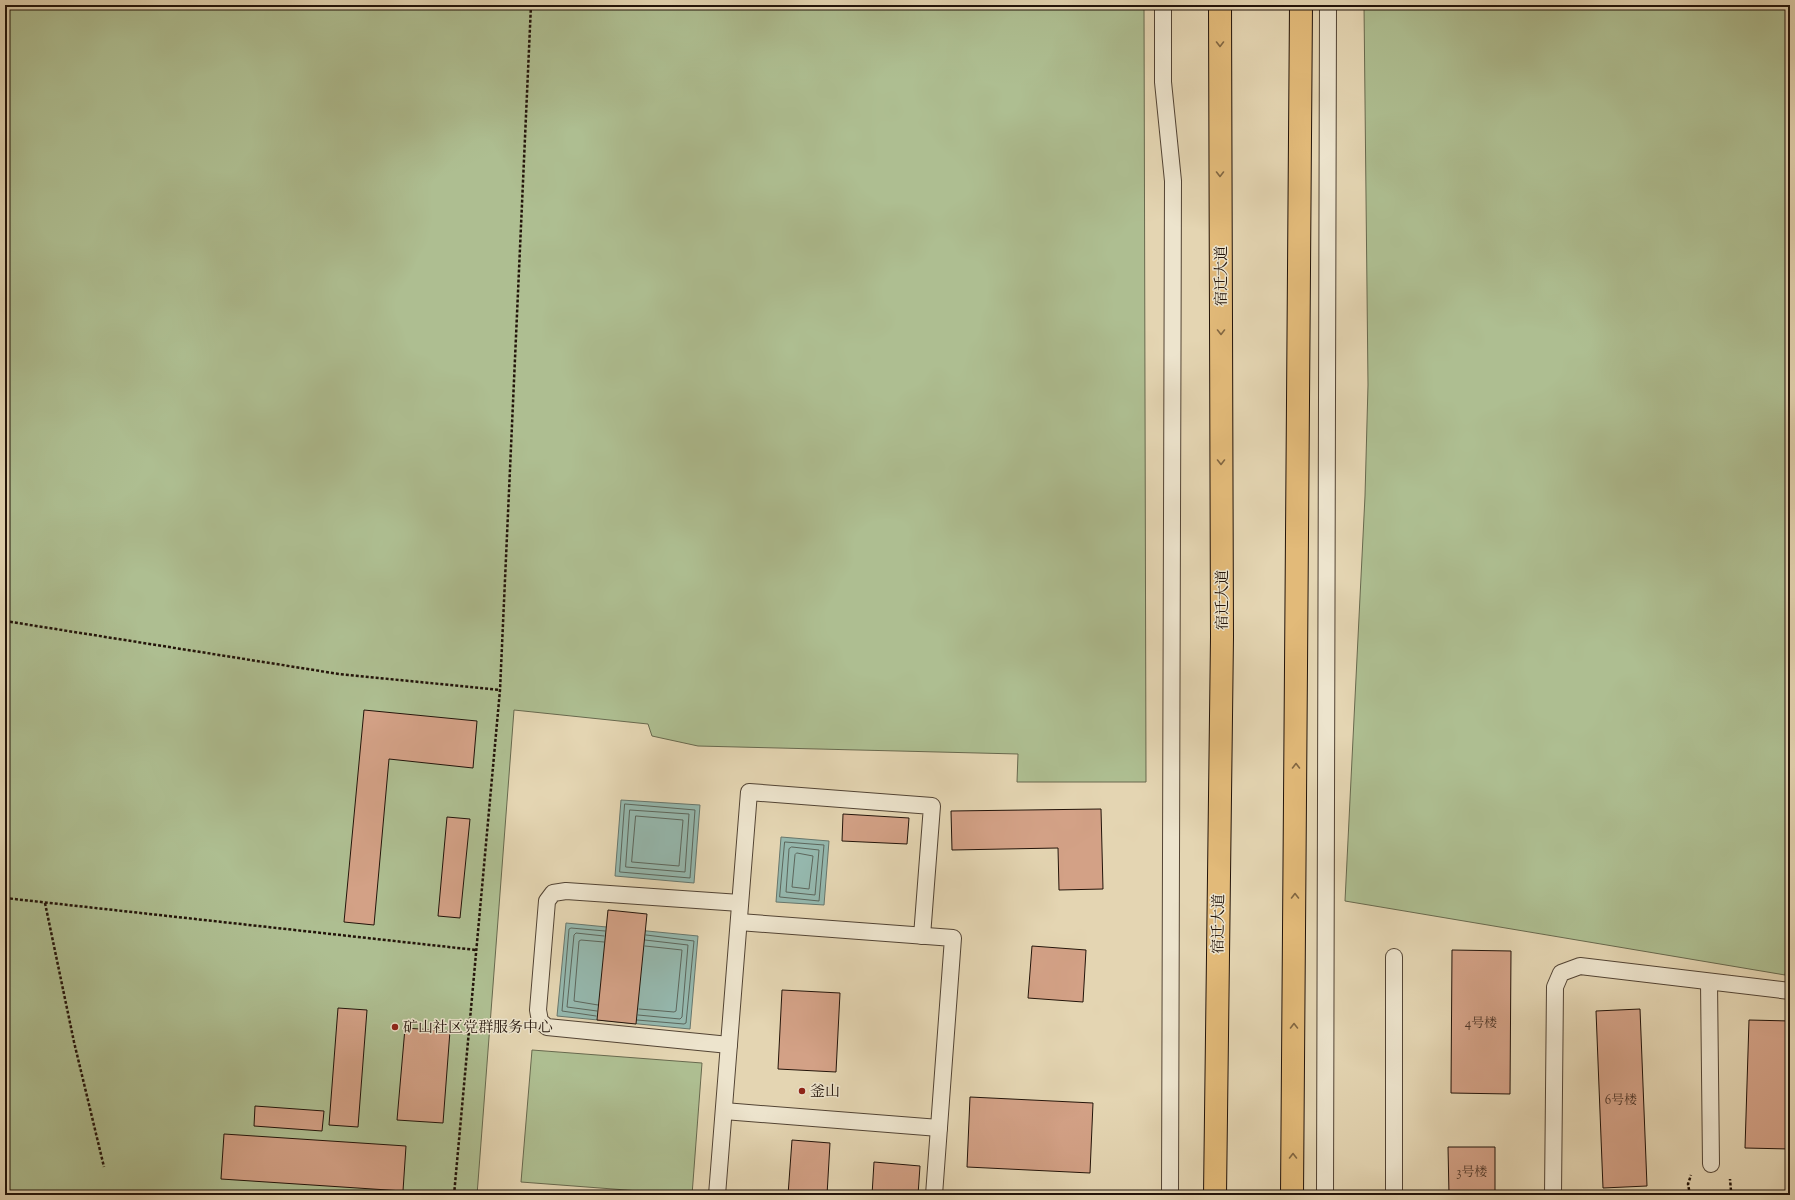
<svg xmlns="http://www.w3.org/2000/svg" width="1795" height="1200" font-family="'Sorts Mill Goudy','Noto Serif SC',serif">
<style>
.green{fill:#aebe91;stroke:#68694e}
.water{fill:#95b8ae;stroke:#67766c}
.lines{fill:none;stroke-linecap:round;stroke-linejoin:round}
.shore{stroke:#5c665c;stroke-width:1}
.building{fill:#d3a186;stroke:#23140a}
.lane-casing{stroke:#534434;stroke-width:18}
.primary-casing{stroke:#23140a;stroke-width:24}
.path{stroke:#23140a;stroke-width:2.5;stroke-dasharray:3 2;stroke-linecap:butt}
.lane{stroke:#ede4cd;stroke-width:16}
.primary{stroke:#e2ba79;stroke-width:22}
.oneway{stroke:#826742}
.poi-dot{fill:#8f2418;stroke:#ede4cd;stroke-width:1.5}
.labels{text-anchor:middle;stroke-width:3;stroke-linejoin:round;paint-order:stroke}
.number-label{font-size:13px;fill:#4f3729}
.street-label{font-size:15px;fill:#23140a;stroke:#ede4cd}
.poi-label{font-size:15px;fill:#23140a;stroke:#ede4cd;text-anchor:start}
</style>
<rect width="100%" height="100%" fill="#e4d5b2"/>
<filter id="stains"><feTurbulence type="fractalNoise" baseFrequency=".005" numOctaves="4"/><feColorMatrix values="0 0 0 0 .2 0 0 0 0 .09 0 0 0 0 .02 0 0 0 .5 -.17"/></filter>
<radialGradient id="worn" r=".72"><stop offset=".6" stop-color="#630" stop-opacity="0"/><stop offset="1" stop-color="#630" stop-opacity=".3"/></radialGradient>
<g class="green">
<polygon points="5,5 1144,5 1146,782 1017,782 1018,754 698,746 652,736 648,724 514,710 477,1195 5,1195"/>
<polygon points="1364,5 1790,5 1790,941 1785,975 1345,901 1365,496 1368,385"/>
<polygon points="532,1050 702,1063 692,1195 521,1182"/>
</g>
<g class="water">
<polygon points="621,800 700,805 694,883 615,876"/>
<polygon points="781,837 829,841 824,905 776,902"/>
<polygon points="566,923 698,936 690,1029 557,1016"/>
</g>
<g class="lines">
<g class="shore">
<polygon points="625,804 695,810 690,878 620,872"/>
<polygon points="630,810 689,814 685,872 626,867"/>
<polygon points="636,816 683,820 679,866 632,862"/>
<polygon points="785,842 824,845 819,901 780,897"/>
<polygon points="792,847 819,850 815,895 786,892 789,849"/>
<polygon points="797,853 813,856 809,889 792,887 795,855"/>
<polyline points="598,1005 574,1001 579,941 581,940 604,942"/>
<polyline points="639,1009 674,1012 676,1011 682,950 645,946"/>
<polyline points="597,1011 567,1007 574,935 576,933 604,936"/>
<polyline points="638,1015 680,1019 682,1017 688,945 645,940"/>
<polyline points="596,1016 562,1011 569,929 571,928 605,931"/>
<polyline points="637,1020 684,1024 686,1023 694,941 646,935"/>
</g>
</g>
<g class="building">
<polygon points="364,710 477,721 473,768 389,759 374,925 344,922"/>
<polygon points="1101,809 1103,889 1059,890 1058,848 952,850 951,811"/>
<polygon points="843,814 909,818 907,844 842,841"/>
<polygon points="447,817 470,819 460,918 438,916"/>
<polygon points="608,910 647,914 636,1024 597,1020"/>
<polygon points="1032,946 1086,950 1083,1002 1028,998"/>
<polygon points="1452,950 1511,951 1510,1094 1451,1093"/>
<polygon points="782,990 840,993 836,1072 778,1069"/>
<polygon points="338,1008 367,1010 358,1127 329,1125"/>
<polygon points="1640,1009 1647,1186 1603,1188 1596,1011"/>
<polygon points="1749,1020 1790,1021 1790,1149 1745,1148"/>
<polygon points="405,1028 450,1031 443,1123 397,1120"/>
<polygon points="970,1097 1093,1103 1090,1173 967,1167"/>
<polygon points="255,1106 324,1111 322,1131 254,1126"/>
<polygon points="224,1134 406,1146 403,1191 221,1179"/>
<polygon points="792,1140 830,1143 827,1195 788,1195"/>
<polygon points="1448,1147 1495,1147 1495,1195 1449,1195"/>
<polygon points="874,1162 920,1166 918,1195 872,1195"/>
</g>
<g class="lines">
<defs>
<g id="lane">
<polyline points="1163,5 1163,82 1173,181 1170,1195"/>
<polyline points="739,922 953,938 934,1195"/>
<polyline points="1709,982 1711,1164"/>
<polyline points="729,1045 547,1027 540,1021 538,1010 547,901 553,893 566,891 740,903"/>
<polyline points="724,1111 939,1128"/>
<polyline points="717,1195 749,792 932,806 922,936"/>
<polyline points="1325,1195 1328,5"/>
<polyline points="1394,1195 1394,957"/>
<polyline points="1553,1195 1555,987 1561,973 1580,966 1790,991"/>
</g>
<g id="primary">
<polyline points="1215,1195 1222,637 1220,5"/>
<polyline points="1292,1195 1301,5"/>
</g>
</defs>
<use href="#lane" class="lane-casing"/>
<use href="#primary" class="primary-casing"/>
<g class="path">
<polyline points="5,621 339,674 500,690"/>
<polyline points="5,898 476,950"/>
<polyline points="45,903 74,1042 104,1167"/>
<polyline points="1788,926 1790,906"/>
<polyline points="454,1195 500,690 531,5"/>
<polyline points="1690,1195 1688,1184 1691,1175"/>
<polyline points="1729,1195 1731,1191 1730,1179"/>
</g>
<use href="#lane" class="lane"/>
<use href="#primary" class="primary"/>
</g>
<defs><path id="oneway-chevron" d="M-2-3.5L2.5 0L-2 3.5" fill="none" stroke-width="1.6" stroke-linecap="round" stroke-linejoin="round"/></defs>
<g class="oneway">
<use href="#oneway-chevron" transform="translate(1220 44) rotate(90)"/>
<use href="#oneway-chevron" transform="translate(1220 174) rotate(90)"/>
<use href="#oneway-chevron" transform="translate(1221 332) rotate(90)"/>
<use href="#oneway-chevron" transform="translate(1221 462) rotate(90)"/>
<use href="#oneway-chevron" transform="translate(1296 766) rotate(-90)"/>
<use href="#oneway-chevron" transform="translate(1295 896) rotate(-90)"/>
<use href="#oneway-chevron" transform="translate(1294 1026) rotate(-90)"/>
<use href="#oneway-chevron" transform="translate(1293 1156) rotate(-90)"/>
</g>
<g class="poi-dot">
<circle cx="395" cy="1027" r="4"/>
<circle cx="802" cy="1091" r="4"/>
</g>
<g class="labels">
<g class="number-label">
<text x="1481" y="1027">4号楼</text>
<text x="1621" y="1104">6号楼</text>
<text x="1472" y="1176">3号楼</text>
</g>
<g class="street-label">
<text transform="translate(1221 276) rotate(-90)" y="5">宿迁大道</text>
<text transform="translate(1222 600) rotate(-90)" y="5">宿迁大道</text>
<text transform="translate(1218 924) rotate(-89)" y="5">宿迁大道</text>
</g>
<g class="poi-label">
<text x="403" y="1032">矿山社区党群服务中心</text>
<text x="810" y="1096">釜山</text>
</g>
</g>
<rect width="1795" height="1200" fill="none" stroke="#e4d5b2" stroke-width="20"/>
<rect x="6" y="6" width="1783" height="1188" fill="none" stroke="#23140a" stroke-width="2"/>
<rect x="10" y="10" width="1775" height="1180" fill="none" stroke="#23140a"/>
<rect width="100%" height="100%" filter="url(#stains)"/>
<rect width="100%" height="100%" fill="url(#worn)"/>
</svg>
